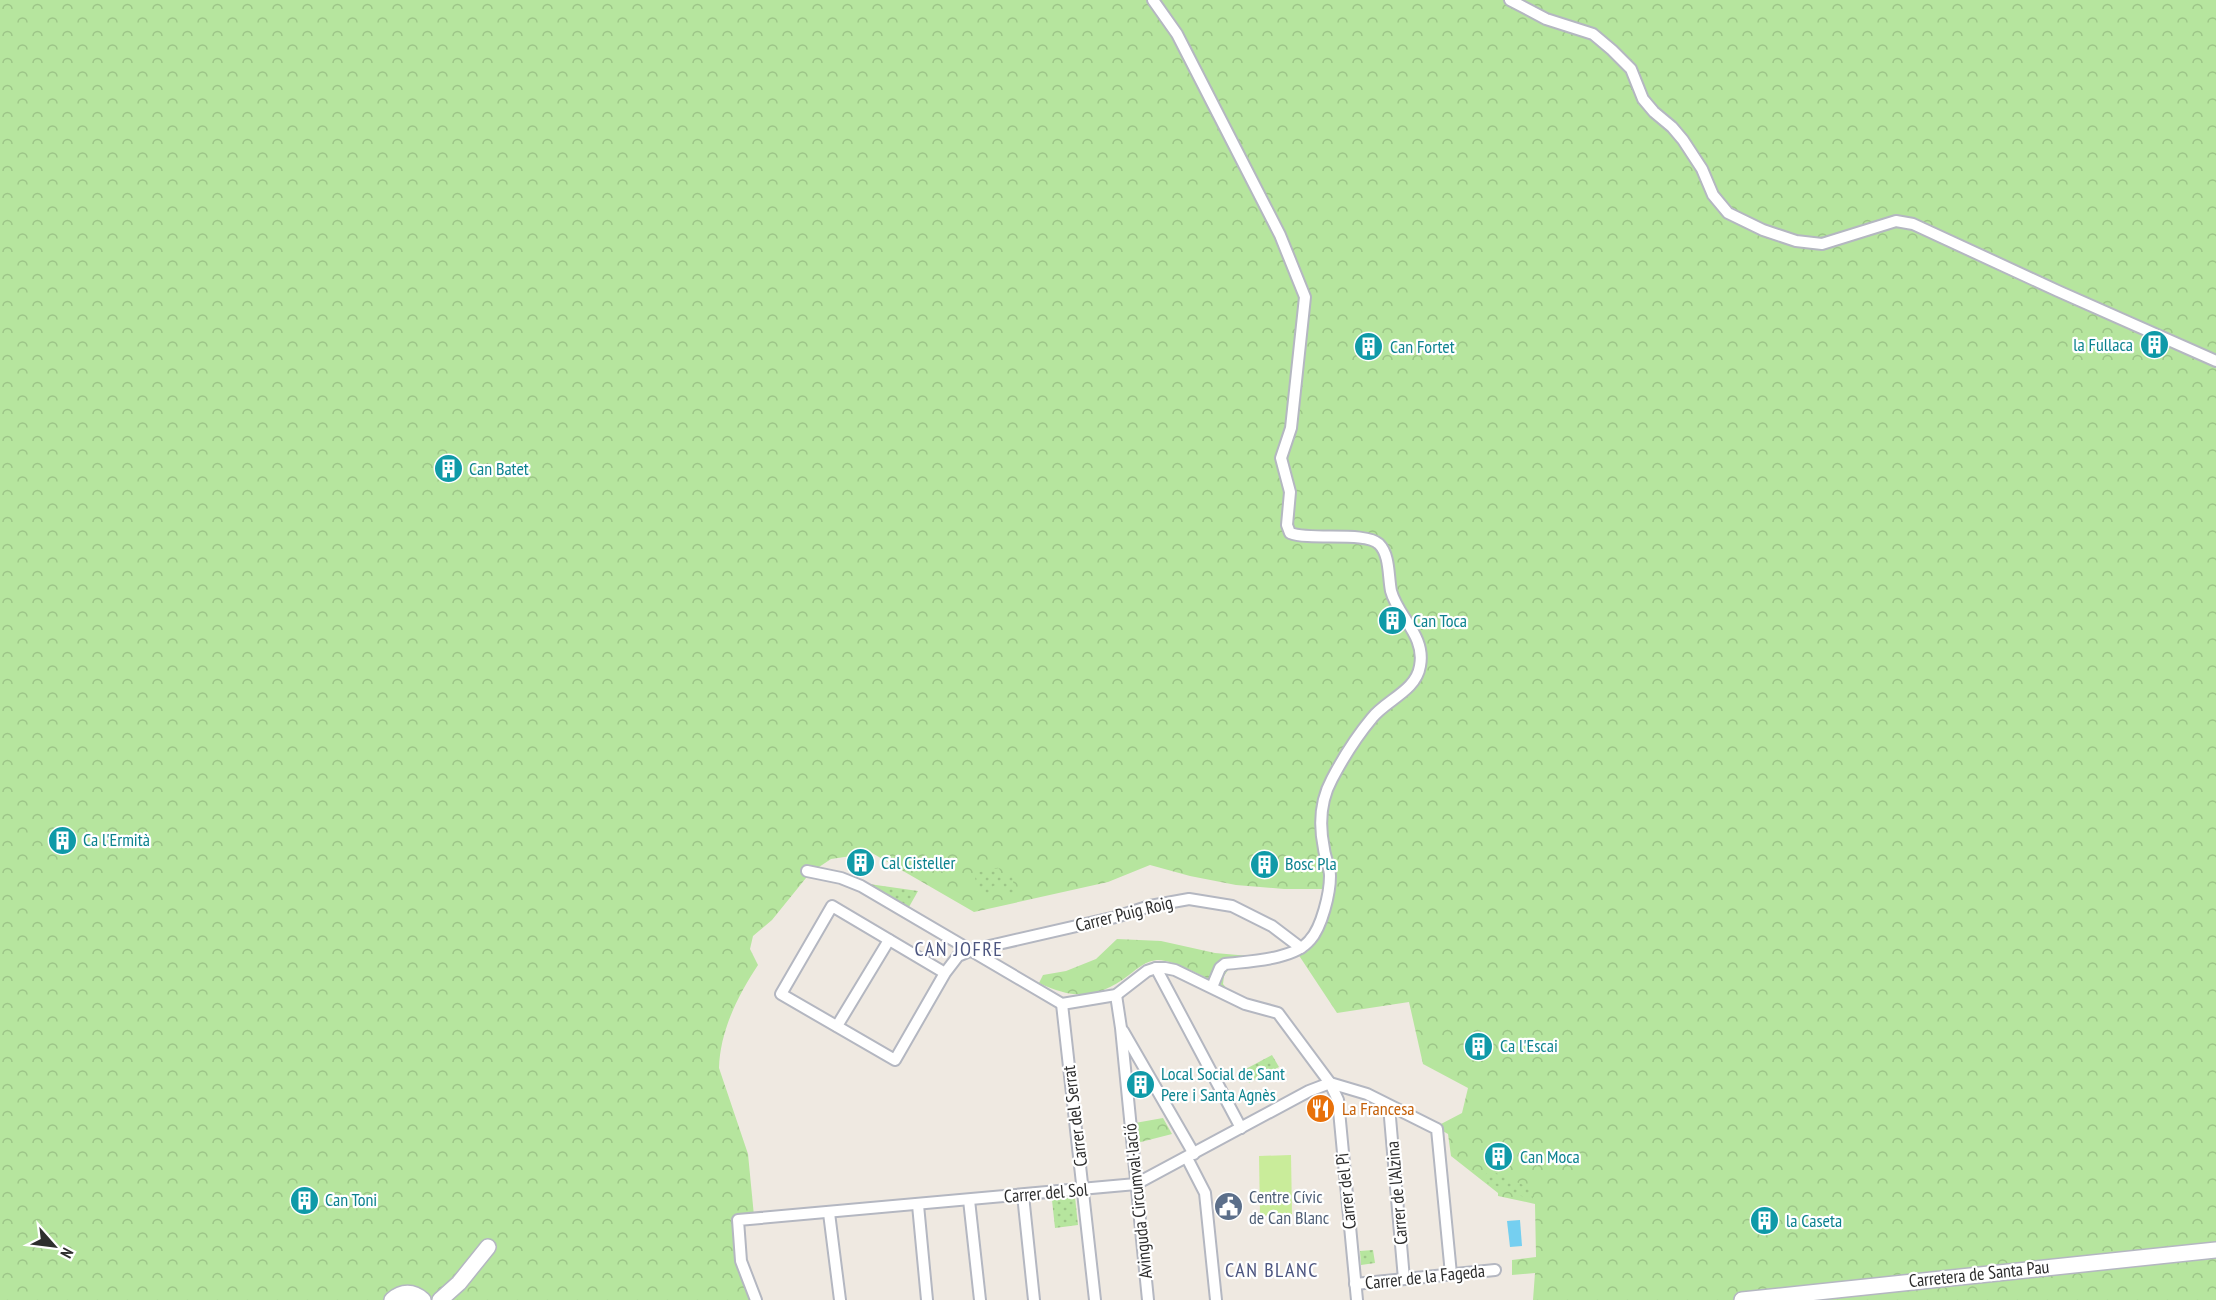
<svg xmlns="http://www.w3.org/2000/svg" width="2216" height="1300" font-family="'PT Sans Narrow',sans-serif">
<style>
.park{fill:url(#park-crowns)}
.garden{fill:url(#garden-dots)}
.pitch{fill:#c9ec9a}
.water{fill:#75cff0}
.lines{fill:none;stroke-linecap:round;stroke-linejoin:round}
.minor-casing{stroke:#b4b7c1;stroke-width:14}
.secondary-casing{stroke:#b4b7c1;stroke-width:18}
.minor{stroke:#fff;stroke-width:10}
.secondary{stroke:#fff;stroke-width:15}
.labels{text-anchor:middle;stroke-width:4.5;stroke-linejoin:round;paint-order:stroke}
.culture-label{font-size:18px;fill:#0d838f;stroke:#fff;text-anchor:start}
.street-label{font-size:18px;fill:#2e2e2e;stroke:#fff}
.food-label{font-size:18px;fill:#c56008;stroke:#fff;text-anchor:start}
.service-label{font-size:18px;fill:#4e5e75;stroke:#fff;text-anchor:start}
.neighbourhood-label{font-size:20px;letter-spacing:1.5px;fill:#4d5680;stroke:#fff}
</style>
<defs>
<pattern id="park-crowns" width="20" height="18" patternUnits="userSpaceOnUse" patternTransform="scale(1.5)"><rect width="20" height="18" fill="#b6e59e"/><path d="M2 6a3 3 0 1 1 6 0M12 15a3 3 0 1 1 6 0" fill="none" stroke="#9dc588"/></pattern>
<pattern id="garden-dots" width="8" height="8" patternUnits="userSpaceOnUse" patternTransform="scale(1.5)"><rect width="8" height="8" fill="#b6e59e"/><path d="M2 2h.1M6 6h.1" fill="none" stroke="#9dc588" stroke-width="1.8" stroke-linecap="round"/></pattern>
</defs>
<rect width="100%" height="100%" fill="#efe9e1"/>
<g class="park">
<path d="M0,0H2216V1300H1533L1535,1273L1512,1275V1260L1536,1257L1535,1204L1498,1196V1193L1451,1156L1448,1134L1441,1130V1124L1462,1113L1468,1088L1423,1064L1409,1002L1337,1013L1298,954L1230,967L1224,976L1223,984L1229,991C1216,982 1173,959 1157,960C1146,961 1138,968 1129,975C1097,999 1075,1000 1039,983L1043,975L1066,971L1096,959L1117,939L1161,941L1215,953L1261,957L1283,953L1311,936L1326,889H1284L1236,885L1190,876L1150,865L1108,882L974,912L872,853L831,859L810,873L772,920L753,936L750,949L758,965C738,995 720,1031 719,1068L748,1154L754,1216L733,1218L737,1258L751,1300H0Z"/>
<polygon points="1163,1118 1172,1134 1137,1143 1135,1123"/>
</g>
<g class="garden">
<polygon points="999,868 1002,878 1012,876 1015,892 1006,894 1003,884 993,886 994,892 979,895 974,873"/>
<polygon points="869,884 918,891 909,907"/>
<polygon points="1272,1055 1279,1067 1249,1083 1242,1071"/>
<polygon points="1489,1170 1532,1189 1533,1201 1482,1180"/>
<polygon points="1075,1197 1078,1225 1055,1228 1052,1200"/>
<polygon points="1373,1250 1375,1263 1361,1265 1360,1251"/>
</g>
<polygon class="pitch" points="1291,1155 1292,1214 1260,1216 1259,1156"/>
<polygon class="water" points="1520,1220 1522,1246 1510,1247 1507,1221"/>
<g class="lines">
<defs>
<g id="minor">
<path d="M1153,0L1177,34L1280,235L1305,297L1291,428L1281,458L1290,492L1287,525L1290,533C1311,541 1365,531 1379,544C1390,555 1388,576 1391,591C1398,617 1426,636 1420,666C1416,691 1386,700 1372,718C1357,736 1343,758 1332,779C1320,801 1319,825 1324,849C1325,858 1330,867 1330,876C1330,893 1322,927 1310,940C1294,960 1249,961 1225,964L1220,968L1212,987"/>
<polyline points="1510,0 1546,19 1593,34 1612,50 1631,69 1643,99 1654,112 1672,127 1683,140 1702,169 1713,195 1728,213 1763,230 1796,241 1822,244 1896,221 1913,224 2058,291 2216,361"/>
<polyline points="807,871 841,878 861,886 1062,1004 1116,995 1147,971 1156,968 1165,968 1175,970 1245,1004 1278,1013 1330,1083 1367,1094 1437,1129 1451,1274"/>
<polyline points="1156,968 1241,1128"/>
<polyline points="945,973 832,906 781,994 895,1060 945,973 958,956 972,950 1116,917 1150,906 1189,899 1232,906 1272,926 1301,948"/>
<polyline points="1116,995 1121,1028 1148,1300"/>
<polyline points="1062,1004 1095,1300"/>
<polyline points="837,1026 889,940"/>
<polyline points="1123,1031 1194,1154"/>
<polyline points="1389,1106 1404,1279"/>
<polyline points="1187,1158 1205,1193 1216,1300"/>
<polyline points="1023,1195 1034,1300"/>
<polyline points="969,1200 980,1300"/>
<polyline points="918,1205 927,1300"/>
<polyline points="829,1213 840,1300"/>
<polyline points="1355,1284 1495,1270"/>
<polyline points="756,1300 741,1261 738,1220 1136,1184 1309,1091 1330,1083 1338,1100 1357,1300"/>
</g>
<g id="secondary">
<path d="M392,1300C402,1291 413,1291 423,1300"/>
<polyline points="440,1300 459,1283 488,1247"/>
<polyline points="1742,1300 2216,1250"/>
</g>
</defs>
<use href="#minor" class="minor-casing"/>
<use href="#secondary" class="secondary-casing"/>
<use href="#minor" class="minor"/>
<use href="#secondary" class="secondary"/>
</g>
<defs>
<symbol id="building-disc" viewBox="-11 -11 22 22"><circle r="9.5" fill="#0f9aa8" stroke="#fff"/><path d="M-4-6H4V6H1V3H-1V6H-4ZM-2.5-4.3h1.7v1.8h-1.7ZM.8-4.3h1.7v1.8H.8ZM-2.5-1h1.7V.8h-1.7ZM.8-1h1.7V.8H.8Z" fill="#fff"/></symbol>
<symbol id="restaurant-disc" viewBox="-11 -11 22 22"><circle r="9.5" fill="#e8710a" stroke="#fff"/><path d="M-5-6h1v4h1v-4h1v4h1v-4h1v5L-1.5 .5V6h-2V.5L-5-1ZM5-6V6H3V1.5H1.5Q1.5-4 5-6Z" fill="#fff"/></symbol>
<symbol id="civic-disc" viewBox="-11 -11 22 22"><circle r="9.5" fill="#5c6f8a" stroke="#fff"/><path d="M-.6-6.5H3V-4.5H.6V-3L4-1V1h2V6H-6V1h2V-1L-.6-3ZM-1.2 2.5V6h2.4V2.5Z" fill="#fff"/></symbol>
</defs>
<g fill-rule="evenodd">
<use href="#building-disc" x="2138" y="328" width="33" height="33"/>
<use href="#building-disc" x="1352" y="330" width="33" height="33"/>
<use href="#building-disc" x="432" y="452" width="33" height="33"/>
<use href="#building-disc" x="1376" y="604" width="33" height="33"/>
<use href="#building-disc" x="46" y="824" width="33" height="33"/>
<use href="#building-disc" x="844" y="846" width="33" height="33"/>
<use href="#building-disc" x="1248" y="848" width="33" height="33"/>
<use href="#building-disc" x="1462" y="1030" width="33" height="33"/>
<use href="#building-disc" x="1124" y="1068" width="33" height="33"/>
<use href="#restaurant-disc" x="1304" y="1092" width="33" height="33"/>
<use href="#building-disc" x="1482" y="1140" width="33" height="33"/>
<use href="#building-disc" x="288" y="1184" width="33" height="33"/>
<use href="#civic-disc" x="1212" y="1190" width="33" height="33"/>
<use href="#building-disc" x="1748" y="1204" width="33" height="33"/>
</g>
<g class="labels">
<g class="culture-label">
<text x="2133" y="351" text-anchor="end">la Fullaca</text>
<text x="1390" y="353">Can Fortet</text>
<text x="469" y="475">Can Batet</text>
<text x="1413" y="627">Can Toca</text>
<text x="83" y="846">Ca l'Ermità</text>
<text x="881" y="869">Cal Cisteller</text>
<text x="1285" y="870">Bosc Pla</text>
<text x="1500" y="1052">Ca l'Escai</text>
<text x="1161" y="1080">Local Social de Sant<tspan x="1161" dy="21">Pere i Santa Agnès</tspan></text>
<text x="1520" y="1163">Can Moca</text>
<text x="325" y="1206">Can Toni</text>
<text x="1786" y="1227">la Caseta</text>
</g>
<g class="street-label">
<text transform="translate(1124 914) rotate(-14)" y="6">Carrer Puig Roig</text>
<text transform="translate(1075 1116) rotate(-97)" y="6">Carrer del Serrat</text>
<text transform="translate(1346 1191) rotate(-96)" y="6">Carrer del Pi</text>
<text transform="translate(1046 1193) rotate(-5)" y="6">Carrer del Sol</text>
<text transform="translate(1397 1193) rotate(-95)" y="6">Carrer de l'Alzina</text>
<text transform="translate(1138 1201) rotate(-96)" y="6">Avinguda Circumval·lació</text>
<text transform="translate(1979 1274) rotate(-6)" y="6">Carretera de Santa Pau</text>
<text transform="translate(1425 1277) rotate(-6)" y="6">Carrer de la Fageda</text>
</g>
<g class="food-label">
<text x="1342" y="1115">La Francesa</text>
</g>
<g class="service-label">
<text x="1249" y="1203">Centre Cívic<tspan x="1249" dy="21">de Can Blanc</tspan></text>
</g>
<g class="neighbourhood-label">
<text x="959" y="956">CAN JOFRE</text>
<text x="1272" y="1277">CAN BLANC</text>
</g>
</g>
<g transform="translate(54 1246) rotate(118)" stroke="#ffffff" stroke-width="4.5" paint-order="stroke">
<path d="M0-4.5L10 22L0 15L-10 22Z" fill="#2e2e2e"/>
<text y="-9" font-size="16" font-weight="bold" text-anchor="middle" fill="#2e2e2e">N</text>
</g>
</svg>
